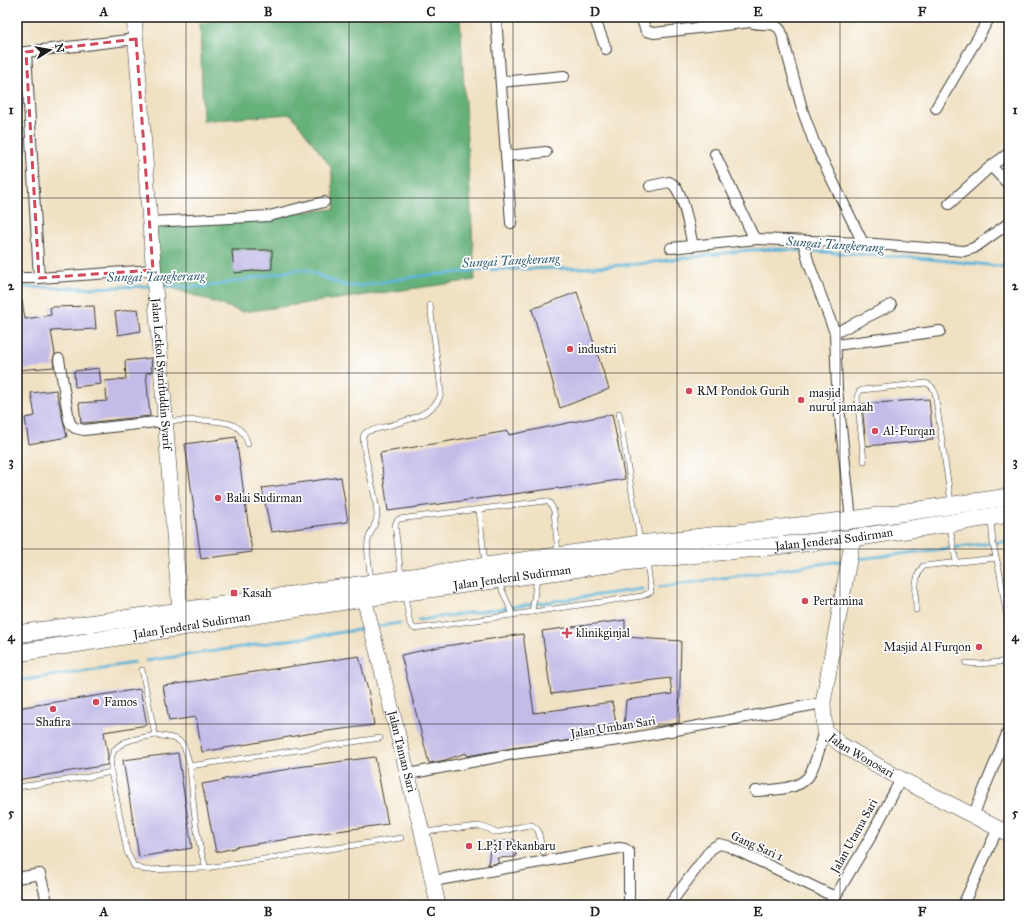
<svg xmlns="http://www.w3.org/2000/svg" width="1026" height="922" font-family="'IM FELL Great Primer',serif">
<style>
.forest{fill:#66b17a;stroke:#41664b}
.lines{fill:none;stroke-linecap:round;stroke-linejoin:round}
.stream{stroke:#59b2d6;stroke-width:3}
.building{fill:#c3bbe8}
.lane-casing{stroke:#3c3a35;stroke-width:6}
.street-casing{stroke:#3c3a35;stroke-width:12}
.secondary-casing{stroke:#3c3a35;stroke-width:16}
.primary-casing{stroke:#3c3a35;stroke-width:18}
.lane{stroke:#fff;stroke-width:5}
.street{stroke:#fff;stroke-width:10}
.secondary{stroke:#fff;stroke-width:15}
.primary{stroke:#fff;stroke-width:17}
.marked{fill:none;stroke:#d1495b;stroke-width:3;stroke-dasharray:8 5;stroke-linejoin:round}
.grid{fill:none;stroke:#1c1c1c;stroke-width:1;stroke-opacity:0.55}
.poi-dot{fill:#d1495b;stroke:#fff;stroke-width:1.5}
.labels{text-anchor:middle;stroke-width:3.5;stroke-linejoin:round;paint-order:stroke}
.poi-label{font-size:12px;fill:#1c1c1c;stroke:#fff;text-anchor:start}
.street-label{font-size:12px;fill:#1c1c1c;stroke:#fff}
.water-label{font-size:13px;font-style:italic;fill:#376070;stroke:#fff}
.neatline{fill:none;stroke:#1c1c1c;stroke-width:1.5}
.grid-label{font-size:13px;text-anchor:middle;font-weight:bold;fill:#1c1c1c}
</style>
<rect width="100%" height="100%" fill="#fff"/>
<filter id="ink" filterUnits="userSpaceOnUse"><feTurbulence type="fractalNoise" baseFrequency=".025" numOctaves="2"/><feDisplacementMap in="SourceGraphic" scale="8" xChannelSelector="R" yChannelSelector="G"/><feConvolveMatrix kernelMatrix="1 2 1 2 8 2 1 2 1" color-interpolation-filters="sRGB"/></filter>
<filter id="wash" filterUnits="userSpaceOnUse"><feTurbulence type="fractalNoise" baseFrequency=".012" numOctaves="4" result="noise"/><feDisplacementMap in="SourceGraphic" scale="16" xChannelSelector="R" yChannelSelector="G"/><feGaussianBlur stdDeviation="0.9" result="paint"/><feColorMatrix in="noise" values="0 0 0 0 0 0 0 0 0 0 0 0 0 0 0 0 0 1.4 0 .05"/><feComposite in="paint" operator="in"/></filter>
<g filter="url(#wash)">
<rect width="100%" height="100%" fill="#f0e1c3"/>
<polygon class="forest" points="238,17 460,17 475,280 243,312 160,284 156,226 335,209 331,167 291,114 203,121 200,23"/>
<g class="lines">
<g class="stream">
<polyline points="159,286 201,287 218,285 294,270 307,270 337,283 348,286 361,286 412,277 484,270 508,269 582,268 638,264 749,250 775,249 918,258 1009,267"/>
<polyline points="17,287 87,288 151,286"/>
<polyline points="858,559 1009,541"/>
<polyline points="659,587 841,561"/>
<polyline points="418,620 642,589"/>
<polyline points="379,626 400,623"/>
<polyline points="146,661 364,629"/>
<polyline points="17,681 134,663"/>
</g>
</g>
<g id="blocks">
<g class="building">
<polygon points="232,250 272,250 272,269 234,273"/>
<polygon points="577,292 609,389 560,408 532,309"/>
<polygon points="22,301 25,319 51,315 50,307 94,306 96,329 51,331 55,354 53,360 54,367 18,370 19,337 17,337 17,302"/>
<polygon points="138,309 141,331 118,335 115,312"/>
<polygon points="151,358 152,372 146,373 150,416 84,423 81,423 79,403 107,401 105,381 126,379 125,361"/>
<polygon points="99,368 101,384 75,387 74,371"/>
<polygon points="56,390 67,437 29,444 25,418 35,416 31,393"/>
<polygon points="929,399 933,440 866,446 862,404"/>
<polygon points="612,414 625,479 559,489 558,488 388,511 380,453 508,431 509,435"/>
<polygon points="236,437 252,552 201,559 185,444"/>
<polygon points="341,477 348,522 271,532 262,488"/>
<polygon points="625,620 625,637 681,641 679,723 661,726 624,727 626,700 672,694 670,678 551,694 542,631"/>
<polygon points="523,634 534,713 612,702 618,734 512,748 467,756 466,753 445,760 429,763 401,655 439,647"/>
<polygon points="359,656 369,694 374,725 312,733 202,752 196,717 169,721 163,686"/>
<polygon points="140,689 147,725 104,732 108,756 107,765 17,780 17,708"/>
<polygon points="178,753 192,848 139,857 123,760"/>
<polygon points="375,757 388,824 302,836 302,837 235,847 235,848 216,852 202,784 224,780 224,779 290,769 290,768"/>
<polygon points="514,840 516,857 497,858 499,863 488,865 491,841 491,842"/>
</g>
</g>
</g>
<g filter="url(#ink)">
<use href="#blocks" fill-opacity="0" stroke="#3c3a35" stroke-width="1"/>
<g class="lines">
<defs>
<g id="lane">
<polyline points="619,413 640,542"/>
<path d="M166,421C182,421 222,418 235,426C242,430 246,437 248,444"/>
<path d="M864,461L857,397L859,392L862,390L926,383C931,385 934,388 935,393L951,502"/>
<polyline points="479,510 485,564"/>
<polyline points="991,520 993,544 1000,574 1009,632"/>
<polyline points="950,526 956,563"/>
<polyline points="401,575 395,525 396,522 399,519 546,501 550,503 554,511 558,553"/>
<path d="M371,581C370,568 366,553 368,541C370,531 377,524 377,515C376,488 364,463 363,436L366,432C386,425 441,418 441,390L430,305"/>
<polyline points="499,583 513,615"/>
<polyline points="405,596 410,624 415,629 642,596 651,592 647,562"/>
<path d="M916,610C916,595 913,578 923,566L996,558"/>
<polyline points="532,612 537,577"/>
<polyline points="966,663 980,664 1009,661"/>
<path d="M142,670L155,735C183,739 183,739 190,766L380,738"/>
<path d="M190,766C193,800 195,836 206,868L401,838"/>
<path d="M111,772C111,766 110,758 113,753C119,739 142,738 155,735"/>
<polyline points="17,787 88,777 111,772 127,852 134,866 145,870 206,868"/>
<polyline points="423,832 479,826 489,829 494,832 499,832 524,826 532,825 538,830 543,852"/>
</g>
<g id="street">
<polyline points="496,17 511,223"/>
<polyline points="594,17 606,49"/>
<polyline points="641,17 646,31 654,33 751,22"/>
<path d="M749,17L753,23C764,26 774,20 781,31L803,112L815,145L863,243"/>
<polyline points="26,52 39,278"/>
<polyline points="17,53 136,39"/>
<polyline points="501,82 564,76"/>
<polyline points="936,108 990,17"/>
<polyline points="715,154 753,236 757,239 863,243 964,251 974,248 1009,223"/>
<polyline points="506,156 546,152"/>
<polyline points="991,166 1009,185"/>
<path d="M650,186L669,182C684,187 689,231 693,246"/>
<polyline points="949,204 991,166 1009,153"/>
<polyline points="150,222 269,216 324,202"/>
<polyline points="803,241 809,264 835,333 837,389 851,520"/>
<polyline points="671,248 757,239"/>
<polyline points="17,278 39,278 153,270"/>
<polyline points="835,333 891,305"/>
<polyline points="836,345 940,331"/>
<polyline points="59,359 69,420 71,425 75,428 84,430 165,421"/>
<polyline points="408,774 513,754 627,739 823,703"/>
<path d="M755,791C770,790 798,790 808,777C815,767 821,743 825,731"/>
<polyline points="973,816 1009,729"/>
<polyline points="17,878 40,874 48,905"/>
<polyline points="433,881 619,848 625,849 629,852 629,905"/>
<polyline points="669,905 711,849 719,844 728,846 835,897"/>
<polyline points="829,905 835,897 870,838 901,779"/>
<polyline points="963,905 998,828"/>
</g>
<g id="secondary">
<path id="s1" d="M134,17L180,611"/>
<path id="s2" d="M853,538L823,703L825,731L840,744L901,779L1009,834"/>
<path id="s3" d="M364,598L422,832L438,905"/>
</g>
<g id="primary">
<polyline points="17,634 265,599 486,566 640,544 851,520 1009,497"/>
<path id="s4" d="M17,653L364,598L537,574L624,562L853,538L1009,514"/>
</g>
</defs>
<use href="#lane" class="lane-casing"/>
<use href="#street" class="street-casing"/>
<use href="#secondary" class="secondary-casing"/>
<use href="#primary" class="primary-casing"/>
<use href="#lane" class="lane"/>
<use href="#street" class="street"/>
<use href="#secondary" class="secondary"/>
<use href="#primary" class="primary"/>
</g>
</g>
<path class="marked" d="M136,39L153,270L39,278L26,52Z"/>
<path class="grid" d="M186,17V905M349,17V905M513,17V905M677,17V905M840,17V905M17,198H1009M17,373H1009M17,549H1009M17,724H1009"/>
<g class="poi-dot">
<circle cx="570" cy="349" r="4"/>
<circle cx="689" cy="391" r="4"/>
<circle cx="801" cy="400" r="4"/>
<circle cx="875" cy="431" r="4"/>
<circle cx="218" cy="498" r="4"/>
<rect x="230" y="589" width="8" height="8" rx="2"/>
<circle cx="805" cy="601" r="4"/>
<path d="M565 627h4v4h4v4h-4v4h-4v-4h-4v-4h4z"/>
<circle cx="979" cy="647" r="4"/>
<circle cx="96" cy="702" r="4"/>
<circle cx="53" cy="709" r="4"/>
<circle cx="469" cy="846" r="4"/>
</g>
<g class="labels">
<g class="poi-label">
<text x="578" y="353">industri</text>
<text x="697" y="395">RM Pondok Gurih</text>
<text x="809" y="397">masjid<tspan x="809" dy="14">nurul jamaah</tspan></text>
<text x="883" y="435">Al-Furqan</text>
<text x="226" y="502">Balai Sudirman</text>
<text x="242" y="597">Kasah</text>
<text x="813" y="605">Pertamina</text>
<text x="576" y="637">klinikginjal</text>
<text x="971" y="651" text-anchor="end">Masjid Al Furqon</text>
<text x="104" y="706">Famos</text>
<text x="53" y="726" text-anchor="middle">Shafira</text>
<text x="477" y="850">LP3I Pekanbaru</text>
</g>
<g class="street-label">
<text dy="4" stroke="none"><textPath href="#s1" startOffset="358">Jalan Letkol Syarifuddin Syarif</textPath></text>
<text dy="4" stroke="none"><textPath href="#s4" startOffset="825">Jalan Jenderal Sudirman</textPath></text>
<text dy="4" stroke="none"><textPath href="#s4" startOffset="501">Jalan Jenderal Sudirman</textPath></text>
<text dy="4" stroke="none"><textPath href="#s4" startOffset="177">Jalan Jenderal Sudirman</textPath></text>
<text transform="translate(613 727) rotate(-9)" y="4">Jalan Umban Sari</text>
<text dy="4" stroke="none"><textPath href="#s3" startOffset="158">Jalan Taman Sari</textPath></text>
<text dy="4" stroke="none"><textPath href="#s2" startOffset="240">Jalan Wonosari</textPath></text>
<text transform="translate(854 836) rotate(-61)" y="4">Jalan Utama Sari</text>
<text transform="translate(757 846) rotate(24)" y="4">Gang Sari 1</text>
</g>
<g class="water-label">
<text transform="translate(835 244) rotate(4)" y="5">Sungai Tangkerang</text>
<text transform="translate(511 260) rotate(-3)" y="5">Sungai Tangkerang</text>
<text transform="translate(156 276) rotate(-1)" y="5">Sungai Tangkerang</text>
</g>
</g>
<rect width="1026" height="922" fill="none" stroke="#fff" stroke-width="44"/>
<g transform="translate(50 50) rotate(79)" stroke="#ffffff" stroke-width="3" paint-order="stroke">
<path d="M0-3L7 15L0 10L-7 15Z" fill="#1c1c1c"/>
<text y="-6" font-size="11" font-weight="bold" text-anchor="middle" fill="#1c1c1c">N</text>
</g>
<rect x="22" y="22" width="982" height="878" class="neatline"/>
<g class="grid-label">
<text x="104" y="16">A</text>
<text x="268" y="16">B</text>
<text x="431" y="16">C</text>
<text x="595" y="16">D</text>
<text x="758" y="16">E</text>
<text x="922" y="16">F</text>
<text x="11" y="114">1</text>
<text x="1015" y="114">1</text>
<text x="11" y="290">2</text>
<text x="1015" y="290">2</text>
<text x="11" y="466">3</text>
<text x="1015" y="466">3</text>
<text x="11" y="641">4</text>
<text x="1015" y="641">4</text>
<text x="11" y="817">5</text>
<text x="1015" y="817">5</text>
<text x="104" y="916">A</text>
<text x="268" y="916">B</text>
<text x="431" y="916">C</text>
<text x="595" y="916">D</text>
<text x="758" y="916">E</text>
<text x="922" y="916">F</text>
</g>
</svg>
